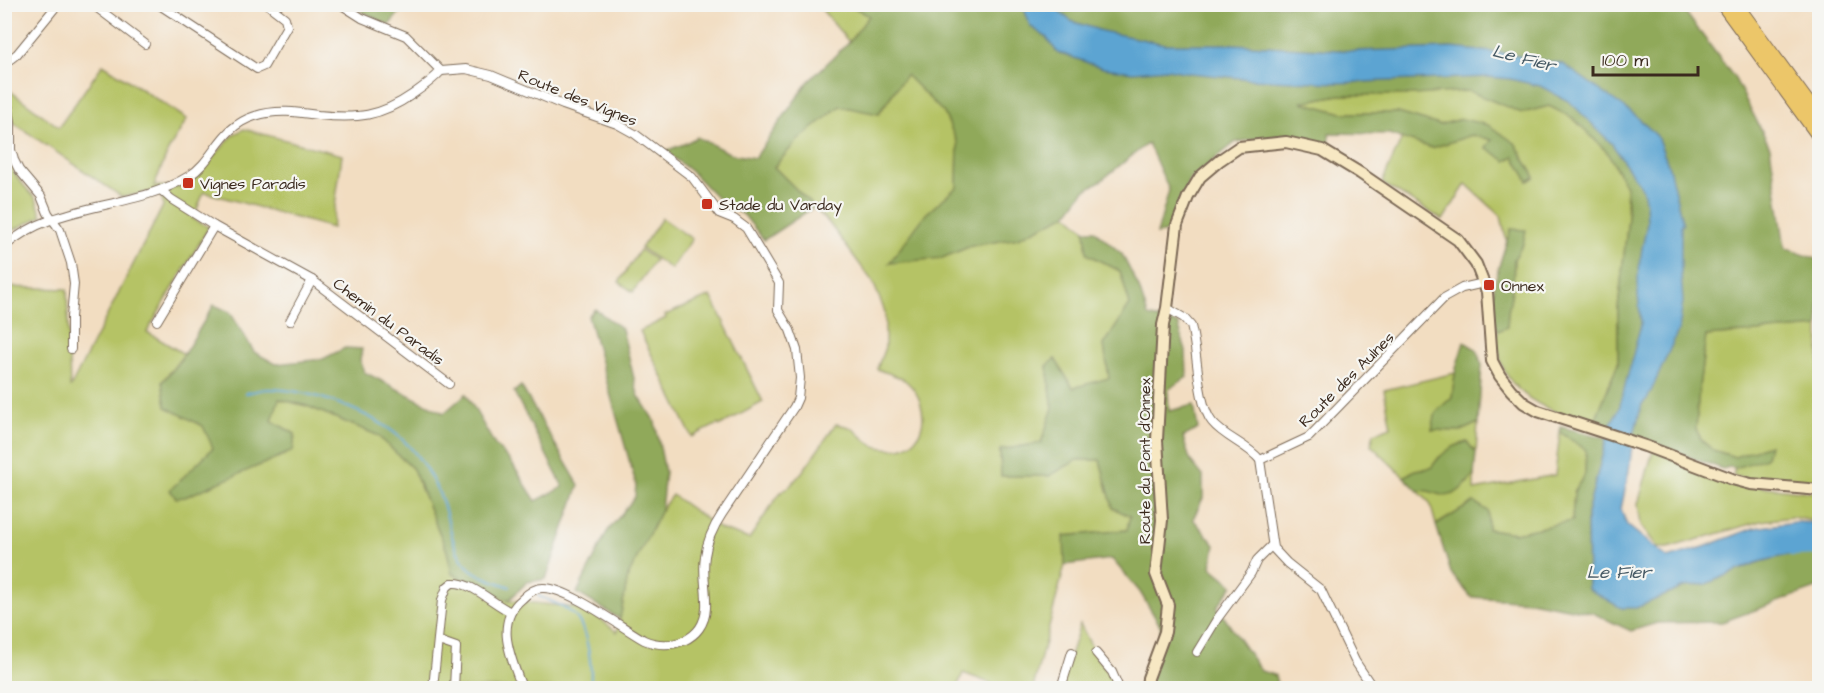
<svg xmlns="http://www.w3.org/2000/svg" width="1824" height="693" font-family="'Architects Daughter',sans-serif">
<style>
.green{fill:#b5c365;stroke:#787642;stroke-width:1.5}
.forest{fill:#90a95a;stroke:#666a3c;stroke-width:1.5}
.water{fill:#5ba4d2;stroke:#4b6778;stroke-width:1.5}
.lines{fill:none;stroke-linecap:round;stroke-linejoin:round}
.stream{stroke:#5ba4d2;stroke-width:2}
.river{stroke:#5ba4d2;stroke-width:12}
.street-casing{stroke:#7b6957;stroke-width:10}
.secondary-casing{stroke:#7b6957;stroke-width:14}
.highway-casing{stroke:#7b6957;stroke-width:16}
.street{stroke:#fff;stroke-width:8}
.secondary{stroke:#f7e8c3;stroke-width:10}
.highway{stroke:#ecc669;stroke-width:14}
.poi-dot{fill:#c8321e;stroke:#f6f6f2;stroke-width:2}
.labels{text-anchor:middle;stroke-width:4.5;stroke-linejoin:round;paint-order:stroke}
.street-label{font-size:16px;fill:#3b2a1e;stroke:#f6f6f2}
.poi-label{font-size:16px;fill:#3b2a1e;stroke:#f6f6f2;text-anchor:start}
.water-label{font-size:18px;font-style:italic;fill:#485b66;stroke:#f6f6f2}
</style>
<rect width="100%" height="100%" fill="#f6f6f2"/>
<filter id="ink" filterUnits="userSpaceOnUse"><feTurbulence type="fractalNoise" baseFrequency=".0167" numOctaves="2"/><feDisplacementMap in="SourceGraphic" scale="12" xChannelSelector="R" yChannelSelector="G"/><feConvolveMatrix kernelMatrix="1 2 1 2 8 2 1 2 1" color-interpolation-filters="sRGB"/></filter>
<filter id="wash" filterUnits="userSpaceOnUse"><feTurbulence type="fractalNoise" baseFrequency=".008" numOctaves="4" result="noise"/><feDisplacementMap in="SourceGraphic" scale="24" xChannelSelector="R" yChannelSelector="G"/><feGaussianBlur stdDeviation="1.35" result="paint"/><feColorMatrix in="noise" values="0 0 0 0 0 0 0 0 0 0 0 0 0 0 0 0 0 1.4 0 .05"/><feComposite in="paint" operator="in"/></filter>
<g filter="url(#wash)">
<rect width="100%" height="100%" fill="#f2ddc1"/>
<g class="green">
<polygon points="818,5 850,5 870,16 849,42"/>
<path d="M103,64L187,119L168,151L154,186L187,187L234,134L244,129L342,155L332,228L204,192L193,219L209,227L147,332L184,354L162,382L203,426L214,448L171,490L185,497L293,451L295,434L272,421L278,399L307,406L377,435L413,469L447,551L453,574L509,600L587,609L617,632L628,576L661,510L672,495L720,529L749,539L780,493L790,486L803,471L836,424C841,425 849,426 853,429C866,438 867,446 884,448C928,455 933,405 907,382C900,376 886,373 877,369L885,347V312L873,282L829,223L774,167L797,141L840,106L879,114L906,74L944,113L958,144L957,187L926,214L942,258L971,246L1018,238L1067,214L1085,230L1087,254L1120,271L1130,305L1104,345L1109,378L1073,388L1055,359L1047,366L1053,408L1041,443L1000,450L1001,476H1049L1077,460H1100L1113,508L1130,516L1127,530L1065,536V565L1033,688H994L995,685L963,673L957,688H5L4,269L8,287L67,289L70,388L163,206L161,190L122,197L11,121L6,88L59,127Z"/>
<path d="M1469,91L1522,113L1549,106L1573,118L1608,153L1626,187L1628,219L1618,309V363L1594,423C1556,415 1506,398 1499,353C1497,345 1495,339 1498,331L1507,326L1508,312L1513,285L1514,259L1523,244L1511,229L1507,243L1501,216L1466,184L1443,220L1382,183L1402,138L1432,148L1472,135L1493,140L1486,148L1514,156L1528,181L1535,177L1515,143L1462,119L1439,125L1398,113H1342L1301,102L1339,95Z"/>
<polygon points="5,135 7,161 19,180 36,199 42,216 5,234"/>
<polygon points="662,218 692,239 671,269 641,248"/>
<polygon points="640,250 655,260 633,292 619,282"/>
<polygon points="711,296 763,402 719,426 718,424 692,437 640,331 666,318 665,315"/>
<polygon points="1819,327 1819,486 1752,480 1733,476 1735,468 1768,446 1735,457 1713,450 1702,441 1696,429 1699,387 1706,336"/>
<polygon points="1455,373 1452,397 1437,412 1432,430 1461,431 1478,423 1476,453 1467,442 1439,457 1431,468 1415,470 1404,477 1371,445 1374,433 1391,427 1384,390"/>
<polygon points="1560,432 1586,450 1585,474 1574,492 1572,521 1515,533 1487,529 1474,502 1436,525 1430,503 1418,491 1428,489 1443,496 1467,484 1474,475 1474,490 1555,475"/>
<polygon points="1653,451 1685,463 1707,476 1730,483 1819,493 1819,519 1814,521 1792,517 1761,521 1668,548 1658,548 1641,525 1638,504"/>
<polygon points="1080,624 1098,659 1114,677 1117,688 1060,688"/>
</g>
<g class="forest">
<polygon points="353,5 353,4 406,5 389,25 353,7"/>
<polygon points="850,5 1680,5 1735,79 1770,147 1785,248 1819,260 1819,327 1706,336 1699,387 1696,429 1702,441 1713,450 1735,457 1769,445 1766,458 1735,468 1729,467 1723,469 1594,423 1618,363 1618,309 1628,219 1626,186 1608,153 1573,118 1549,106 1522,113 1469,91 1414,95 1339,95 1302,102 1342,113 1398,113 1439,125 1462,119 1488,125 1515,143 1535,177 1528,181 1514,156 1506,161 1486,147 1492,140 1472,135 1432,148 1389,134 1329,133 1330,150 1307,141 1278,136 1236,142 1189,180 1167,232 1157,234 1169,190 1148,143 1102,180 1084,191 1067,214 1018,238 971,246 942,258 889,263 926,214 957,187 958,144 944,113 906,75 878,114 840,106 797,141 774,167 814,207 764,240 744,215 724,205 693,173 665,151 684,144 697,137 731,154 755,158 807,83 849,42 869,16"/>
<path d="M1511,229L1526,230L1523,244L1514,259L1513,285L1508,312L1507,327L1498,331C1483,303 1502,257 1511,229Z"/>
<polygon points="1085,230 1094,230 1122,254 1139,288 1148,316 1178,324 1186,351 1187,377 1168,390 1169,411 1194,405 1198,429 1183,437 1190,460 1203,476 1203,498 1193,519 1215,545 1211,567 1233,585 1217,607 1261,671 1275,675 1278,688 1147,688 1161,627 1140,592 1112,559 1065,565 1064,536 1127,530 1130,516 1113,508 1100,460 1077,460 1049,476 1001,476 1000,450 1041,443 1053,408 1047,366 1055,359 1073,388 1109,378 1104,345 1130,305 1120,271 1087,254"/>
<polygon points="214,305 230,312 254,352 276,364 323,359 345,348 362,349 360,360 364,372 444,413 466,394 495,445 511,462 536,501 563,487 514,392 521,386 579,485 546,579 527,582 509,600 452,574 447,551 413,469 377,435 307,406 279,399 272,421 295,434 293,451 185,497 176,498 170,490 213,448 203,426 166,407 162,382 178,364"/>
<polygon points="595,309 622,329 638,395 655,422 665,472 661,510 628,576 620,619 577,593 607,532 635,497 636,484 588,316"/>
<polygon points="1464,342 1476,349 1482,365 1478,423 1461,431 1432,430 1436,412 1452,397 1456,368"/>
<polygon points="1561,427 1607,438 1587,514 1588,589 1636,608 1684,587 1706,584 1756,563 1815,547 1819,547 1819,587 1722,622 1657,623 1631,631 1593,613 1530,601 1471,597 1451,573 1436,525 1474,502 1488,511 1488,529 1515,533 1572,521 1574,492 1585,474 1586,450 1560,432"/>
<path d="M1467,442L1476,453L1474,475C1466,484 1455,499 1442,495C1430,493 1431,489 1418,491L1404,477L1415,470L1431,468C1441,454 1450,446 1467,442Z"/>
</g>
<polygon class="water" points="1023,5 1057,5 1059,11 1071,21 1102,31 1165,44 1233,44 1355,51 1451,48 1502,53 1563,64 1635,115 1657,136 1669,167 1683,225 1681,224 1681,273 1683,302 1679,329 1648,398 1642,404 1633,438 1629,471 1621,509 1627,525 1668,558 1704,547 1754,528 1795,522 1819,523 1819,547 1756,563 1706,584 1684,587 1636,608 1621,608 1588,589 1587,514 1610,425 1619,409 1641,324 1638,295 1638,277 1642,248 1647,223 1646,204 1643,190 1612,144 1570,102 1540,86 1510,79 1488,77 1337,83 1250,79 1190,73 1167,69 1133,72 1103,68 1057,52 1046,37 1030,26"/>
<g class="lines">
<g class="stream">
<path d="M246,393C253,392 261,389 268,389C309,389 373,412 403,440C419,455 429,473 439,493C449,514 449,541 463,561C473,576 495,581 510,587"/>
<path d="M538,596C551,601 565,606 575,616C588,630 593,670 590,688"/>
</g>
<polyline class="river" points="1792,550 1820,549"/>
</g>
</g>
<g filter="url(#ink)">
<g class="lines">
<defs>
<g id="street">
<polyline points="92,4 145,44"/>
<polyline points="158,4 257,69 264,66 287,26 285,18 267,4"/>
<polyline points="340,4 362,18 406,36 441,71"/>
<polyline points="4,64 17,54 58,4"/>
<path d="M441,71L466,69L491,75L563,105L617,124L635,134L692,177L719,213L734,219L746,228L779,283L778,310L790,330L797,350L800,378L798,398L794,407L722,514C714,526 707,541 705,556C702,574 707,591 706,608C704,641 670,651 644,640C621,627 566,586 542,588C534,588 527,594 522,599C493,623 512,659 522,688"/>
<polyline points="4,83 11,121 11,150 14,160 19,170 41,196 48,213 60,230 71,263 74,284 71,317 71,349"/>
<polyline points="161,190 171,199 214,226 312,280 449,384"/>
<path d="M4,247C55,201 133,211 189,176C215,160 219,127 255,116C276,109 297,112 318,115C357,119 380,117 413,94C423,87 433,80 441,71"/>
<path d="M1167,308L1184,318L1191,326C1198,351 1197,403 1212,422C1225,438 1247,444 1260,460"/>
<polyline points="157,321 214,226"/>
<polyline points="290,321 312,280"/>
<polyline points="439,641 456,647 454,688"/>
<polyline points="1197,652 1217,619 1251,573 1257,560 1272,545"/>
<polyline points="1096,653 1112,672 1119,688"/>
<path d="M433,688L442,600L447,587L452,583C471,581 493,604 511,612"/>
<polyline points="1061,688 1072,652"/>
<polyline points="1373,688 1355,661 1321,590 1287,563 1273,548 1260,460 1309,437 1444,298 1462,288 1484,283"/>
</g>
<polyline id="secondary" points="1147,688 1148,678 1165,632 1168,605 1156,574 1162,520 1157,440 1163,325 1167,308 1177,225 1188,197 1200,177 1220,160 1239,147 1286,142 1322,150 1360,173 1458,240 1476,264 1487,292 1492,361 1500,376 1511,390 1524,403 1538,411 1645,446 1732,479 1751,484 1820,490"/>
<g id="highway">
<polyline points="1723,4 1820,137"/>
<polyline points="1735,4 1820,120"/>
</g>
</defs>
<use href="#street" class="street-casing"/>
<use href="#secondary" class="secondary-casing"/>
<use href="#highway" class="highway-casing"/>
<use href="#street" class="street"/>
<use href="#secondary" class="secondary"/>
<use href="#highway" class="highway"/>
</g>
</g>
<g class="poi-dot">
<rect x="182" y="177" width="12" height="12" rx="3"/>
<rect x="701" y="198" width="12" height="12" rx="3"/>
<rect x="1483" y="279" width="12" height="12" rx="3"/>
</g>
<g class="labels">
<g class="street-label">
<text transform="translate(578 97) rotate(22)" y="6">Route des Vignes</text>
<text transform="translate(389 321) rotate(37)" y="6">Chemin du Paradis</text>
<text transform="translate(1346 379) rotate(-45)" y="6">Route des Aulnes</text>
<text transform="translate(1144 461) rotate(-90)" y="6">Route du Pont d'Onnex</text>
</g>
<g class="poi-label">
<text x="200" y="189">Vignes Paradis</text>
<text x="719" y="210">Stade du Varday</text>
<text x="1501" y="291">Onnex</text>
</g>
<g class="water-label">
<text transform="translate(1524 58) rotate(14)" y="6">Le Fier</text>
<text x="1619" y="578">Le Fier</text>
</g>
</g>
<rect width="1824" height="693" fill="none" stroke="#f6f6f2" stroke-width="24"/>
<path d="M1593 66v9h105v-9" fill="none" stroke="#3b2a1e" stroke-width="3"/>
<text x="1602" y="66" font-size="18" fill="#3b2a1e" stroke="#f6f6f2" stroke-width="4.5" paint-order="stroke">100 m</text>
</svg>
